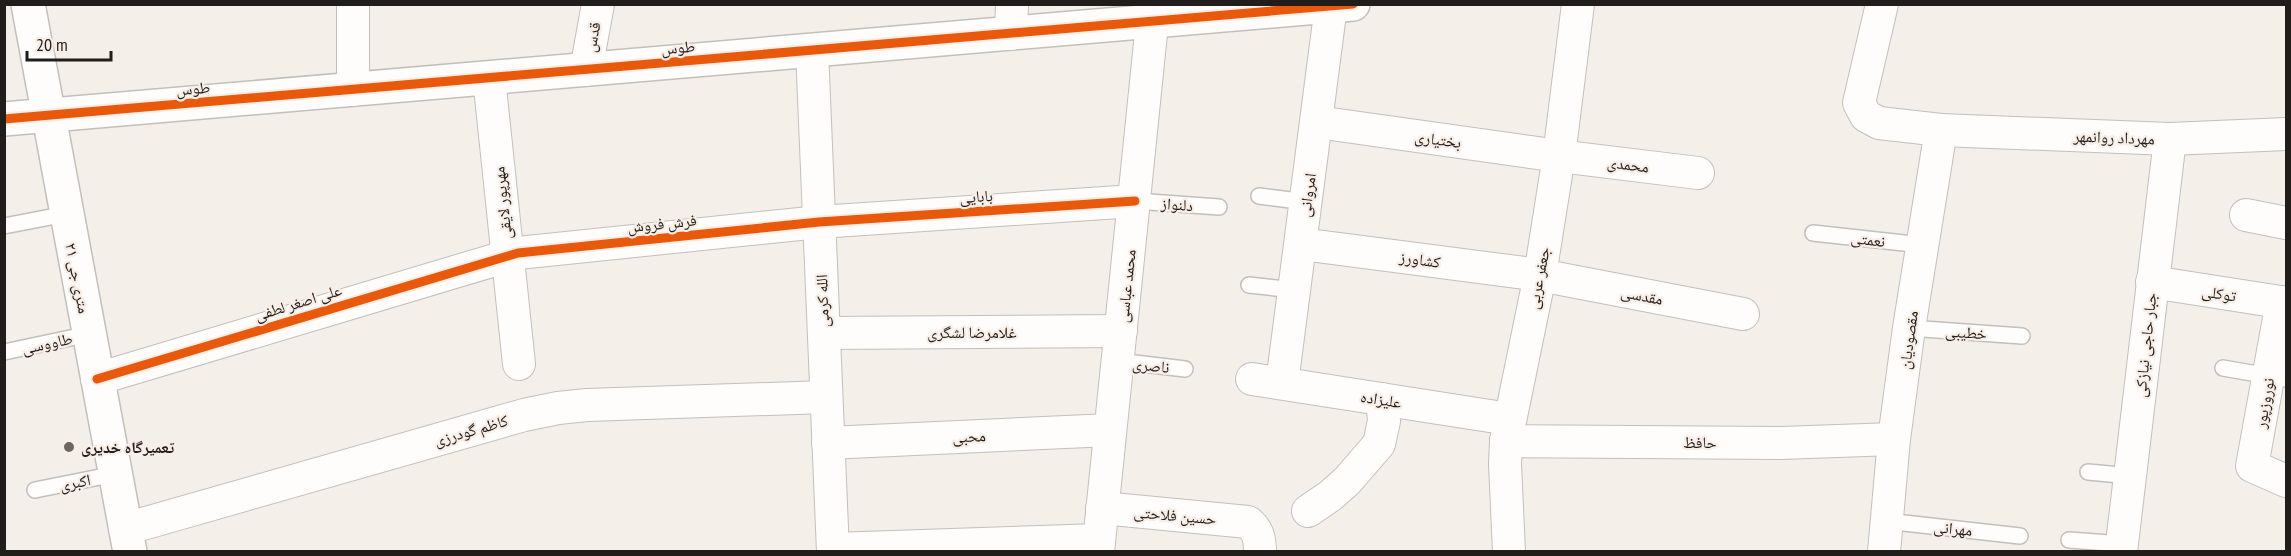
<svg xmlns="http://www.w3.org/2000/svg" width="2291" height="556" font-family="'PT Sans Narrow','Noto Naskh Arabic',sans-serif">
<style>
.lines{fill:none;stroke-linecap:round;stroke-linejoin:round}
.lane-casing{stroke:#c3bfbb;stroke-width:18}
.street-casing{stroke:#c3bfbb;stroke-width:34}
.secondary-casing{stroke:#c3bfbb;stroke-width:36}
.lane{stroke:#fefdfc;stroke-width:15}
.street{stroke:#fefdfc;stroke-width:32}
.secondary{stroke:#fefdfc;stroke-width:33}
.cycleway-casing{stroke:#f9eee6;stroke-width:13}
.cycleway{stroke:#e8590c;stroke-width:9}
.poi-dot{fill:#6b6663;stroke:#f9eee6;stroke-width:2}
.labels{text-anchor:middle;stroke-width:4.5;stroke-linejoin:round;paint-order:stroke}
.street-label{font-size:16px;fill:#211d1a;stroke:#f9eee6}
.poi-label{font-size:16px;font-weight:bold;fill:#211d1a;stroke:#f9eee6;text-anchor:start}
</style>
<rect width="100%" height="100%" fill="#f5efea"/>
<g class="lines">
<defs>
<g id="lane">
<polyline points="1259,196 1306,202"/>
<polyline points="1135,201 1219,207"/>
<polyline points="4,226 66,214"/>
<polyline points="1813,233 1922,245"/>
<polyline points="1249,285 1294,290"/>
<polyline points="1909,328 2022,336"/>
<polyline points="4,352 89,334"/>
<polyline points="1118,361 1185,369"/>
<polyline points="2223,368 2286,379"/>
<polyline points="2088,472 2131,476"/>
<polyline points="35,490 115,474"/>
<polyline points="1886,521 2020,536"/>
<polyline points="2069,540 2123,544"/>
</g>
<g id="street">
<polyline points="1882,4 1859,103 1866,116 1879,123 1941,130 2170,139 2286,134"/>
<polyline points="1011,34 1012,4"/>
<polyline points="812,50 833,552"/>
<polyline points="586,70 598,4"/>
<polyline points="489,78 519,364"/>
<polyline points="353,90 353,4"/>
<polyline points="1317,122 1559,156 1698,173"/>
<polyline points="2246,215 2286,223"/>
<polyline points="1301,244 1540,275 1743,314"/>
<polyline points="2152,282 2286,303"/>
<polyline points="2282,302 2252,466 2286,481"/>
<polyline points="824,333 1121,331"/>
<polyline points="97,379 518,253 819,222 1135,201"/>
<polyline points="1252,379 1509,419"/>
<polyline points="1282,383 1331,6"/>
<polyline points="1506,441 1781,443 1894,439"/>
<polyline points="828,443 1110,430"/>
<path d="M1102,508L1248,522C1258,530 1260,539 1260,552"/>
<polyline points="1308,511 1330,496 1347,481 1379,444 1384,421 1382,399"/>
<polyline points="125,529 524,415 558,408 587,405 826,397"/>
<polyline points="833,549 1099,540"/>
<polyline points="1098,552 1154,4"/>
<polyline points="1509,552 1505,464 1506,441 1540,275 1559,156 1578,4"/>
<polyline points="1884,552 1894,439 1909,328 1941,130"/>
<polyline points="2121,552 2170,139"/>
</g>
<g id="secondary">
<polyline points="28,4 130,552"/>
<polyline points="4,119 1353,4"/>
</g>
</defs>
<use href="#lane" class="lane-casing"/>
<use href="#street" class="street-casing"/>
<use href="#secondary" class="secondary-casing"/>
<use href="#lane" class="lane"/>
<use href="#street" class="street"/>
<use href="#secondary" class="secondary"/>
<defs>
<g id="cycleway">
<polyline points="4,119 1353,4"/>
<polyline points="97,379 518,253 819,222 1135,201"/>
</g>
</defs>
<use href="#cycleway" class="cycleway-casing"/>
<use href="#cycleway" class="cycleway"/>
</g>
<circle class="poi-dot" cx="69" cy="447" r="6"/>
<g class="labels">
<g class="street-label">
<text transform="translate(592 37) rotate(-80)" y="6">قدس</text>
<text transform="translate(678 47) rotate(-5)" y="6">طوس</text>
<text transform="translate(193 88) rotate(-5)" y="6">طوس</text>
<text transform="translate(2114 137) rotate(2)" y="6">مهرداد روانمهر</text>
<text transform="translate(1438 139) rotate(8)" y="6">بختیاری</text>
<text transform="translate(1628 164) rotate(7)" y="6">محمدی</text>
<text transform="translate(1307 195) rotate(-82)" y="6">امروانی</text>
<text transform="translate(976 196) rotate(-4)" y="6">بابایی</text>
<text transform="translate(502 203) rotate(-96)" y="6">مهرپور لایقی</text>
<text transform="translate(1177 204) rotate(4)" y="6">دلنواز</text>
<text transform="translate(662 223) rotate(-6)" y="6">فرش فروش</text>
<text transform="translate(1868 239) rotate(7)" y="6">نعمتی</text>
<text transform="translate(1420 259) rotate(8)" y="6">کشاورز</text>
<text transform="translate(78 278) rotate(79)" y="6">۲۱ متری جی</text>
<text transform="translate(1538 278) rotate(-79)" y="6">جعفر عربی</text>
<text transform="translate(1126 286) rotate(-84)" y="6">محمد عباسی</text>
<text transform="translate(2219 293) rotate(9)" y="6">توکلی</text>
<text transform="translate(1642 295) rotate(11)" y="6">مقدسی</text>
<text transform="translate(822 301) rotate(-92)" y="6">الله کرمی</text>
<text transform="translate(298 302) rotate(-17)" y="6">علی‌ اصغر لطفی</text>
<text x="972" y="338">غلامرضا لشگری</text>
<text transform="translate(1966 332) rotate(4)" y="6">خطیبی</text>
<text transform="translate(1908 340) rotate(-82)" y="6">مقصودیان</text>
<text transform="translate(47 343) rotate(-12)" y="6">طاووسی</text>
<text transform="translate(2145 345) rotate(-84)" y="6">جبار حاجی نیازکی</text>
<text transform="translate(1151 365) rotate(6)" y="6">ناصری</text>
<text transform="translate(1381 399) rotate(9)" y="6">علیزاده</text>
<text transform="translate(2264 403) rotate(-80)" y="6">نوروزپور</text>
<text transform="translate(471 430) rotate(-16)" y="6">کاظم گودرزی</text>
<text transform="translate(969 436) rotate(-3)" y="6">محبی</text>
<text x="1700" y="448">حافظ</text>
<text transform="translate(75 482) rotate(-11)" y="6">اکبری</text>
<text transform="translate(1175 515) rotate(5)" y="6">حسین فلاحتی</text>
<text transform="translate(1953 528) rotate(6)" y="6">مهرانی</text>
</g>
<g class="poi-label">
<text x="81" y="453">تعمیرگاه خدیری</text>
</g>
</g>
<rect width="2291" height="556" fill="none" stroke="#211d1a" stroke-width="12"/>
<path d="M27 51v9h84v-9" fill="none" stroke="#211d1a" stroke-width="3"/>
<text x="36" y="51" font-size="18" fill="#211d1a" stroke="#f9eee6" stroke-width="4.5" paint-order="stroke">20 m</text>
</svg>
